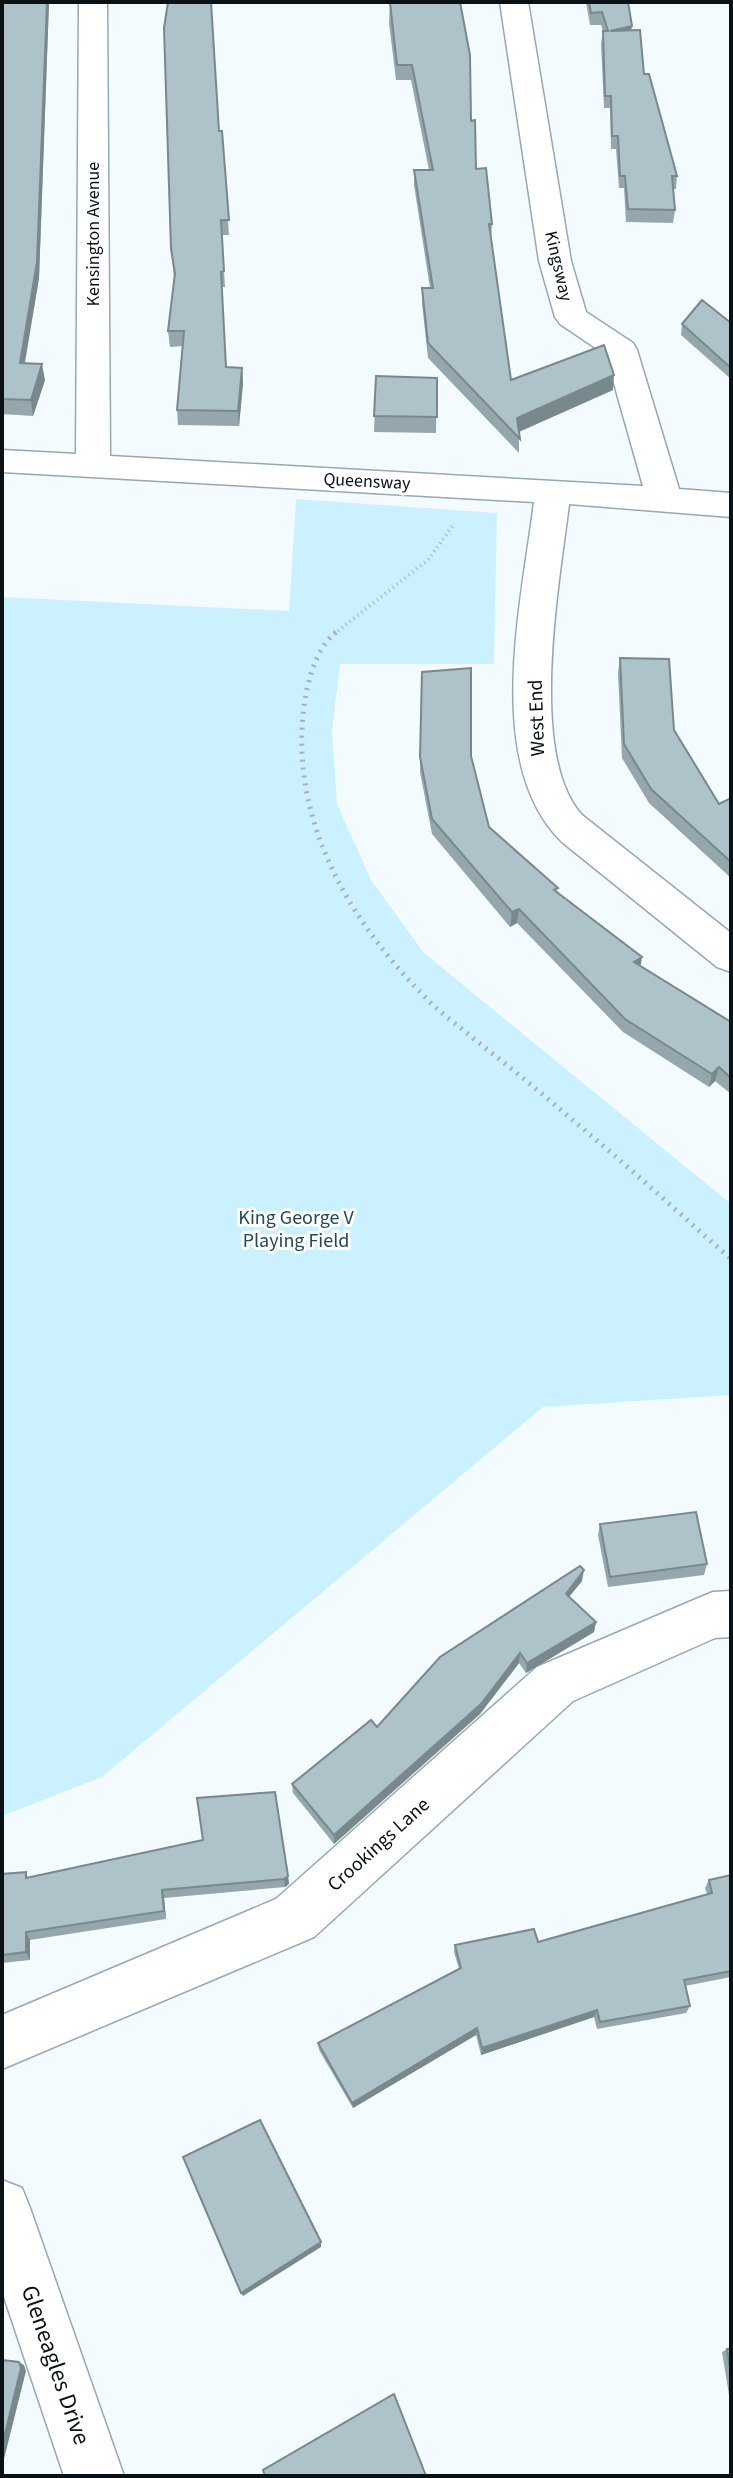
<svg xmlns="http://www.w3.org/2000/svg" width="733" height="2478" font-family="'Source Sans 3',sans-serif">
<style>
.green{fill:#ccf1fe}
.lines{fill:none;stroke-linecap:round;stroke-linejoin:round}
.minor-casing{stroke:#95a9b0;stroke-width:3}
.path-far1{stroke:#a9b0b3;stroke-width:4;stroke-dasharray:1 4;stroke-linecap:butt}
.path{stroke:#a9b0b3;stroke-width:5;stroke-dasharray:2 6;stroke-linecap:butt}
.minor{fill:#fff;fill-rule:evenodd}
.wall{fill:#95a7ad}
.shaded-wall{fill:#79888d}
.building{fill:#adc2c9;stroke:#79888d;stroke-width:2}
.labels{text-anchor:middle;stroke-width:6;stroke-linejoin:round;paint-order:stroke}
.far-street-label{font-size:18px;fill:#0b1215;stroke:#fff}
.street-label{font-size:20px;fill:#0b1215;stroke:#fff}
.park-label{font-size:20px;fill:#224a56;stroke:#fff}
.near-street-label{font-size:24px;fill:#0b1215;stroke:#fff}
</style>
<rect width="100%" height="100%" fill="#f3fbfe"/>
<polygon class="green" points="296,499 497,513 494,664 340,664 332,731 337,804 371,880 424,953 731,1204 731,1395 543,1407 102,1777 2,1816 2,597 289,611"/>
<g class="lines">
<defs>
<g id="minor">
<path d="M79,2H107L110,456L643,486L606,355L560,324L555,317L539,261L500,2H528L571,261L586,312L633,343L637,350L679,489L731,493V517L569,504C560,580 527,755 582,815L731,933V972L717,967L562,842C482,764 522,601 534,502L2,472V450L76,454Z"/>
<polygon points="731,1591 731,1637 715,1638 573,1701 314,1937 2,2069 2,2015 276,1899 537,1667 696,1599 713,1592"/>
<polygon points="2,2180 22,2188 30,2208 124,2476 64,2476 2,2291"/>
</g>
</defs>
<use href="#minor" class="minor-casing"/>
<polyline class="path-far1" points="334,634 428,560 454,524"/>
<path class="path" d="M336,632C311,653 304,696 302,727C297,833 354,926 427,999C441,1014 458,1025 473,1038C508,1066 543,1094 576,1123C629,1167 680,1214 731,1259"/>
<use href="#minor" class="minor"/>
</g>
<g class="wall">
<polygon points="2,2 49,2 39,278 25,363 45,380 33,416 2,414"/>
<polygon points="390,2 471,121 476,169 492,224 491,239 511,380 613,390 519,432 519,453 428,358 422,303 422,288 430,288 414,185 414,170 429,170 411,80 396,80 389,23"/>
<polygon points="586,2 628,2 631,30 644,74 677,176 676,189 673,189 675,210 673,223 626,222 624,188 619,188 616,149 611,149 610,108 604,108 601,44 603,31 601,25 590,25"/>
<polygon points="219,131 222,131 229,235 222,235 225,287 222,287 226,367 242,368 243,383 239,426 178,425 177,410 183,346 170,347 168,331 174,278 171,249"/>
<polygon points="731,323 731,379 681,335 682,324"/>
<polygon points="376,376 437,378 436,433 374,432"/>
<polygon points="620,658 674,730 719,804 731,798 731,878 649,803 622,758 618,673"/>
<polygon points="422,672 471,756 489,827 558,892 641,966 731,1022 731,1094 715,1081 709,1087 623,1032 517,923 510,927 432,834 420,772"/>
<polygon points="600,1524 707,1564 704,1575 608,1587 598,1535"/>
<polygon points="582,1581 569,1597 596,1622 594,1632 526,1673 519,1663 480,1714 334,1844 293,1793 292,1784 377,1727"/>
<polygon points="26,1872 28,1878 288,1876 289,1884 285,1887 164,1898 166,1919 30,1940 30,1960 2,1963 2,1874"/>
<polygon points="731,1875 731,1977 685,1986 690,2006 686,2013 597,2029 594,2017 481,2055 476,2035 353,2108 319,2050 318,2043 459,1969 454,1952 455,1945 538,1942 707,1894 705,1888 709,1880"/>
<polygon points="727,2349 731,2349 731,2407 722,2352"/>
</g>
<g class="shaded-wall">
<polygon points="47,2 49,2 39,278 22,378 20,363"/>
<polygon points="632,26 630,38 610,31"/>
<polygon points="42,364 45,380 33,416 31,400"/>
<polygon points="242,368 243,383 239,426 238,411"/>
<polygon points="614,375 613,390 516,433 517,418"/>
<polygon points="519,909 517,923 510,927 512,912"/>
<polygon points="642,957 640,971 634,962"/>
<polygon points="719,1067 715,1081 709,1087 712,1074"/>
<polygon points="584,1570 582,1581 563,1604 566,1594"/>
<polygon points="596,1622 594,1632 526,1673 527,1663"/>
<polygon points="520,1653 519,1663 480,1714 334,1844 334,1835"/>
<polygon points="288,1876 289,1884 285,1887 284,1879"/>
<polygon points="162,1890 164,1898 166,1919 164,1911"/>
<polygon points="26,1932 30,1940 30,1960 26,1952"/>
<polygon points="597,2010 594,2017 481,2055 482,2048"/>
<polygon points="477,2028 476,2035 353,2108 352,2103"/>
<polygon points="321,2242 321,2247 243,2296 241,2293"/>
<polygon points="19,2362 24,2365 26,2371 2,2467 2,2446"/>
</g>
<g class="building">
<polygon points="2,2 47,2 37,262 20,363 42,364 31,400 2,399"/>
<polygon points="168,2 211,2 219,131 222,131 229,220 221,220 224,271 221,272 226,367 242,368 238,411 177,410 184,331 168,331 175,273 171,249 164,28"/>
<polygon points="390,2 460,2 470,55 471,121 475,120 476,169 486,168 492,224 489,224 511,380 604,345 614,375 517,418 520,439 428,343 422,288 433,288 414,170 433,170 412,65 397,65"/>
<polygon points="589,2 628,2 632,26 610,31 640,30 644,74 649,74 677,176 672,176 675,210 628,209 625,176 620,176 618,136 612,136 611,96 605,96 603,31 608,31 602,12 591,13"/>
<polygon points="702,300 731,323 731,368 682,324"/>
<polygon points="376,376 437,378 437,417 374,416"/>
<polygon points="620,658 669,659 674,730 719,804 731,798 731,862 651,789 624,744"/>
<polygon points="471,668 471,756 489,827 558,888 554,890 642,957 634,962 731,1022 731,1078 719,1067 712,1074 625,1019 519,909 512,912 432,819 420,757 422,672"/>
<polygon points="696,1512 707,1564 610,1577 600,1524"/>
<polygon points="580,1566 584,1570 566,1594 596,1622 527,1663 520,1653 481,1704 334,1835 292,1784 371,1720 377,1727 440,1657"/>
<polygon points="275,1792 288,1876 284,1879 162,1890 164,1911 26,1932 26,1952 2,1955 2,1874 26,1872 26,1878 203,1840 197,1798"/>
<polygon points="731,1875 731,1971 684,1980 690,2006 600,2022 597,2010 482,2048 477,2028 352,2103 318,2043 461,1968 455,1945 534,1929 538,1942 712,1893 709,1880"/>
<polygon points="260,2120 321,2242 241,2293 183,2157"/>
<polygon points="727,2349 731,2349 731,2375"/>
<polygon points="2,2360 19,2362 21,2368 2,2446"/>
<polygon points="394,2394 426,2476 265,2476 263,2470"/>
</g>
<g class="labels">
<g class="far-street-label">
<text transform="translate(93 234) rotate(-90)" y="6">Kensington Avenue</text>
<text transform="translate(559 266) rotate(77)" y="6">Kingsway</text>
<text transform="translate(367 481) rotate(3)" y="6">Queensway</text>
</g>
<g class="street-label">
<text transform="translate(536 718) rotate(-92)" y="7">West End</text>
<text transform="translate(378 1844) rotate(-42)" y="7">Crookings Lane</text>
</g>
<g class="park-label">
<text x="296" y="1224">King George V<tspan x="296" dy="23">Playing Field</tspan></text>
</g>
<g class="near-street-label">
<text transform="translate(56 2365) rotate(71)" y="8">Gleneagles Drive</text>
</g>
</g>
<rect width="733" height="2478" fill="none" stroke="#0b1215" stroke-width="8"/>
</svg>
